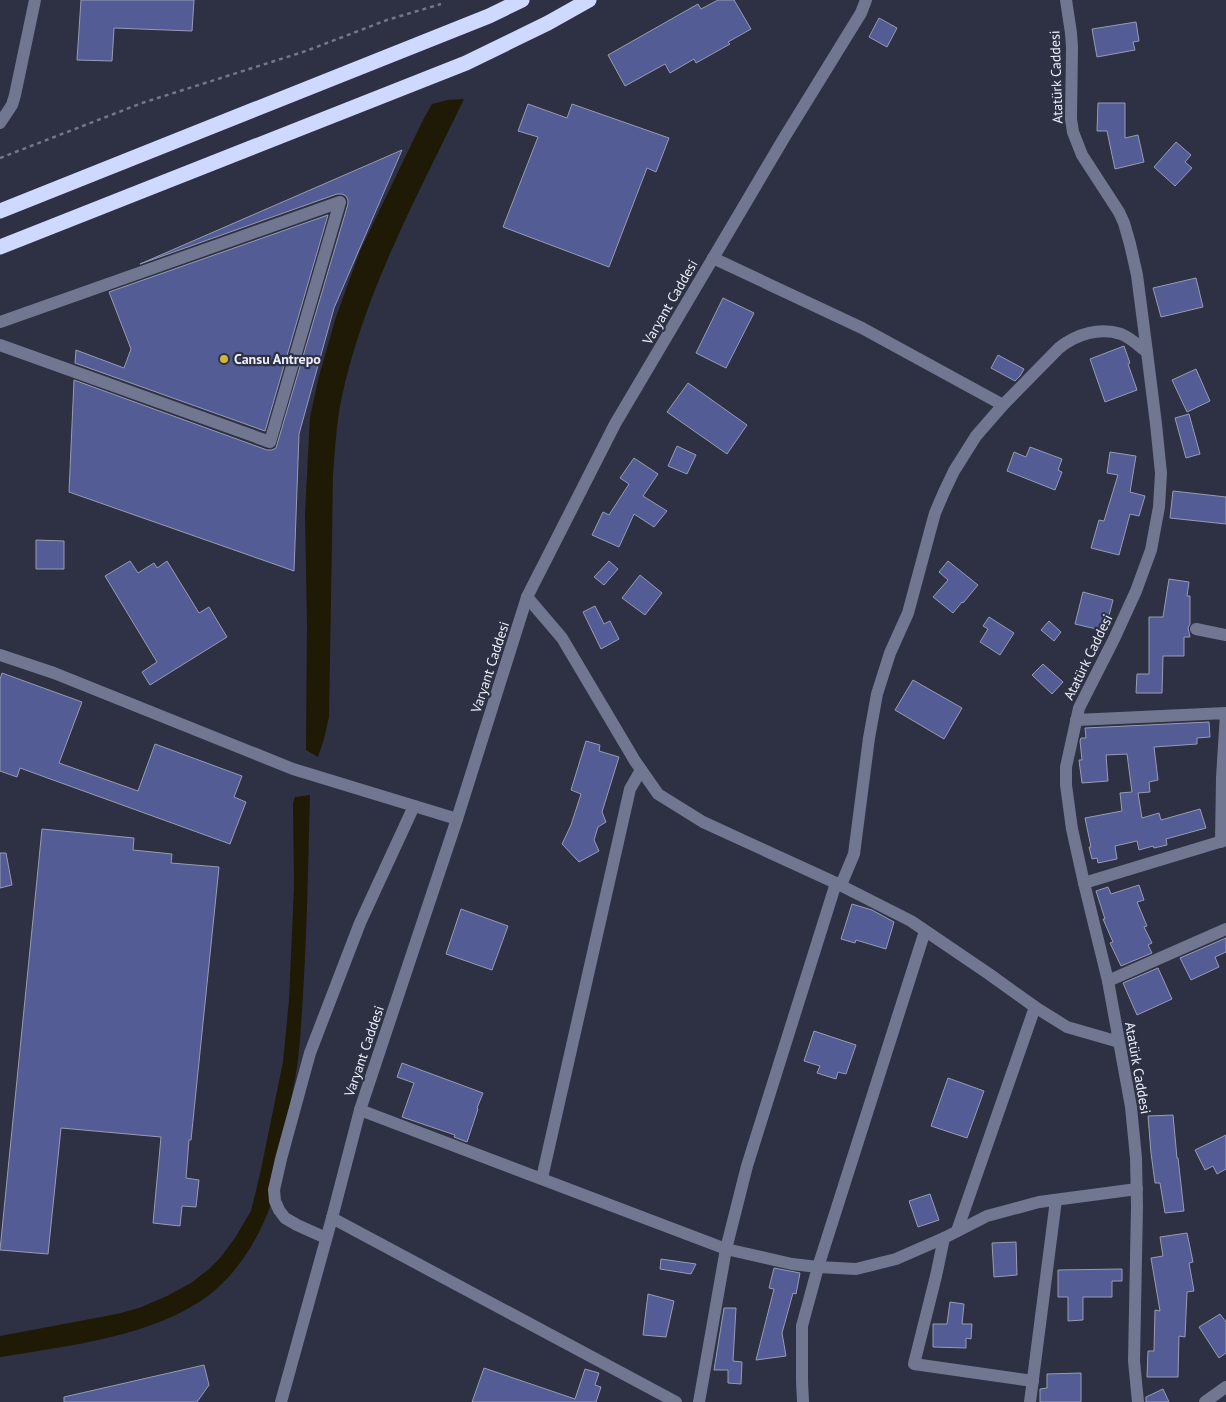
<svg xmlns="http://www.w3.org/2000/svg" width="1226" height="1402" font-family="'PT Sans',sans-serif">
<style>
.water{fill:#1e1a05}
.building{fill:#535c94;stroke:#979cb3}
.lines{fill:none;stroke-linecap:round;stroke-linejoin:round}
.path{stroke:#737786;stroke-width:2.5;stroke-dasharray:4 4;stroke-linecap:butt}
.minor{stroke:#717791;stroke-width:12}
.highway{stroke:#cfd8ff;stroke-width:15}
.poi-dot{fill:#d1b736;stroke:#2d3143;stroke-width:2}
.labels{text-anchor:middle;stroke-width:4.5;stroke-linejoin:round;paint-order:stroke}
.street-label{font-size:14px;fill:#eceffb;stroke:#2d3143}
.poi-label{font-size:14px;font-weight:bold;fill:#eceffb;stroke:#2d3143;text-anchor:start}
</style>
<rect width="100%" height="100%" fill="#2d3143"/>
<g class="water">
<path d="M464,99C417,197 363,294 341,401C336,426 335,451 333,476L329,717L324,739L318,757L306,750L307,623L305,514L310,417L319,376L336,317L360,251L423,120L432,104L448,100Z"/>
<path d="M310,795C308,867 307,939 302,1010C301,1026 300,1043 298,1059C295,1085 288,1111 283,1137C281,1150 278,1164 275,1178C274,1186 274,1196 271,1204C259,1238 238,1273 208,1296C152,1337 67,1346 0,1357V1336L117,1314L139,1308L167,1296L191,1283L209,1269L220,1258L235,1238L251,1211L260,1174L283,1062L289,1000L294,887L293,803L295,797Z"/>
</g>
<g class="building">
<polygon points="81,0 194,0 192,31 114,28 112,61 77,60"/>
<polygon points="718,0 734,0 751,29 728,42 730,44 696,63 694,59 670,73 665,64 625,86 608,55 698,4 701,9"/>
<polygon points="879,18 897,28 887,47 869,37"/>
<polygon points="1136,22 1139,41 1133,42 1135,50 1097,57 1092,29"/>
<polygon points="1098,103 1125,103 1125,138 1138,135 1144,162 1115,169 1107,131 1097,131"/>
<polygon points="528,104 567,118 572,104 669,138 656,172 647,168 609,267 503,227 538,137 518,131"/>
<polygon points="1176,142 1191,155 1185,162 1192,168 1175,186 1154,167"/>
<polygon points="402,150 334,308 299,434 294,571 69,492 74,380 267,450 272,450 276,448 348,204 348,200 346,196 342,194 337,194 140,264"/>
<polygon points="328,215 265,431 75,363 76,350 124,368 131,349 109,292"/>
<polygon points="1196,278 1203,307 1161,317 1153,288"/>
<polygon points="723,298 754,313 726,368 696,353"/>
<polygon points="1124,346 1130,363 1128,364 1137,390 1105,402 1090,359"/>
<polygon points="998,355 1024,369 1020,376 1015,381 991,368"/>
<polygon points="1196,369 1210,401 1187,412 1172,380"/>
<polygon points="688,383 747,425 727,454 667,412"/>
<polygon points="1189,414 1200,454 1186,458 1175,418"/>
<polygon points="677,446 696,455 687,474 668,466"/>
<polygon points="1030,447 1062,459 1058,470 1062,472 1055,490 1007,471 1014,452 1026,457"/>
<polygon points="1110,452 1136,456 1130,492 1145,496 1139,516 1130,514 1119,555 1091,548 1099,520 1104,521 1118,475 1107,473"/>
<polygon points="634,458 658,474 643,496 667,511 654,527 634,514 619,547 592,535 603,512 609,515 629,484 620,478"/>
<polygon points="1173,491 1226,497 1226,524 1170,518"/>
<polygon points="36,540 64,541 64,569 36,569"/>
<polygon points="130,561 138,573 154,563 157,568 167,561 199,613 209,607 227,637 150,685 142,672 157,662 105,576"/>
<polygon points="609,561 618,569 604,585 594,577"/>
<polygon points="948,561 978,585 963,603 962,602 953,613 933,597 948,580 939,572"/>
<polygon points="640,575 662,593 645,615 622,598"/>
<polygon points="1169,579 1189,582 1187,596 1190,596 1190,624 1188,628 1190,637 1184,637 1184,656 1163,656 1162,693 1136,693 1137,674 1149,674 1149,617 1163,617"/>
<polygon points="1083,592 1113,600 1105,631 1075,624"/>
<polygon points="595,606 604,624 610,621 619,639 601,649 583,612"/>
<polygon points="989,617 1014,633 1000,655 980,642 988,629 983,626"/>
<polygon points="1049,621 1061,632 1054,641 1041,630"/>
<polygon points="1043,664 1063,682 1052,694 1032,675"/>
<polygon points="2,673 82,702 59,763 138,791 155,744 242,776 234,797 246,802 230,844 20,768 17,777 0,771 0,679"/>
<polygon points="913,680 962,708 944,739 895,710"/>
<polygon points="1209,722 1210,737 1197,738 1197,744 1154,747 1158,780 1149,782 1150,792 1138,793 1142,818 1159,813 1161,820 1200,809 1206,828 1166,839 1167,845 1154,848 1153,846 1139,850 1137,841 1115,846 1117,859 1098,863 1097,858 1092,859 1089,847 1091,847 1085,818 1122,811 1120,793 1132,792 1127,754 1106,755 1108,781 1082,783 1079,760 1082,760 1080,741 1081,738 1086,738 1085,728"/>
<polygon points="586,741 600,745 599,751 619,757 602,812 606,822 598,827 594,840 599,851 579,862 562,844 571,825 581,794 571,790"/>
<polygon points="42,829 134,838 133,850 172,854 171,863 219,867 191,1140 189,1140 186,1178 199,1180 196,1207 182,1206 180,1226 153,1223 161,1137 61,1128 48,1254 0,1250"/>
<polygon points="0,853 6,853 12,885 0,888"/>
<polygon points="1139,885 1144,900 1137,902 1147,926 1144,927 1152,943 1148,945 1152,953 1121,966 1110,943 1113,942 1103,919 1105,919 1096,891 1108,887 1111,894"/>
<polygon points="852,904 872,910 894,922 886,949 856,940 855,943 841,939"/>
<polygon points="461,909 508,926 492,970 446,954"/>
<polygon points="1226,938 1226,952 1215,957 1219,967 1191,980 1180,958"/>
<polygon points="1158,968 1172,999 1137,1015 1123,983"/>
<polygon points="814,1031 856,1045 846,1074 838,1072 836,1079 817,1073 820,1066 804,1061"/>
<polygon points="402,1063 483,1093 477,1108 478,1109 467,1142 454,1137 455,1135 402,1117 414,1083 397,1077"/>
<polygon points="948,1078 984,1091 967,1138 931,1126"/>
<polygon points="1173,1115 1177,1158 1178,1158 1184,1211 1165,1213 1160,1183 1155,1183 1151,1153 1148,1116"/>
<polygon points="1226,1135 1226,1169 1217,1174 1213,1166 1205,1170 1195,1150"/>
<polygon points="930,1194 939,1220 918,1227 909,1201"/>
<polygon points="1187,1233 1193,1262 1189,1263 1194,1291 1187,1292 1185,1337 1179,1336 1178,1377 1147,1377 1148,1351 1154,1351 1155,1310 1160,1311 1151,1258 1163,1256 1160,1237"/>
<polygon points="1016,1242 1017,1275 994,1277 992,1243"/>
<polygon points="661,1259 696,1264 691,1274 660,1269"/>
<polygon points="774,1268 800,1273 796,1294 793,1293 782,1333 786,1356 756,1360 774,1289 769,1288"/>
<polygon points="1122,1269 1122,1281 1112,1281 1112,1297 1083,1297 1083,1320 1068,1321 1068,1297 1058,1297 1058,1270"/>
<polygon points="648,1294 674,1301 666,1337 643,1335"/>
<polygon points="950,1302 964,1304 962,1324 972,1324 971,1339 966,1338 966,1348 933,1347 933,1324 947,1324"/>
<polygon points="724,1308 736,1308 733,1361 742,1362 741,1384 728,1383 728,1370 714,1370"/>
<polygon points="1220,1314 1226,1322 1226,1353 1219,1358 1199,1327"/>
<polygon points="204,1365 209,1385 197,1402 64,1402 64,1397"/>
<polygon points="484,1368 575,1399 585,1369 599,1373 595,1385 601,1387 596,1402 472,1402"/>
<polygon points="1081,1373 1081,1402 1040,1402 1040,1389 1047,1388 1047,1374"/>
<polygon points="1163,1389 1169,1402 1146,1402 1146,1397"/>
</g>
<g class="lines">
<polyline class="path" points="0,158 142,103 306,51 387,20 441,4"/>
<g class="minor">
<polyline points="1066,0 1071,33 1072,47 1071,119 1073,132 1082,155 1119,212 1124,223 1130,244 1137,275 1147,352 1156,424 1161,473 1159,507 1151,550 1136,591 1114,639 1079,708 1066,767 1066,785 1072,829 1084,883 1108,981 1131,1107 1136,1158 1137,1206 1134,1361 1138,1402"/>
<polyline points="0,123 12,105 15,95 35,0"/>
<polyline points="713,258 862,328 1003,405"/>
<polyline points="0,322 340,202 270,442 0,345"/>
<polyline points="527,597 562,638 635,761 658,794 703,822 836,883 911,921 989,974 1035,1007 1067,1027 1119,1042"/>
<polyline points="1196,629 1226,635"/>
<polyline points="0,655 54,673 293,769 457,819"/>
<polyline points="1076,720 1226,713 1222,778 1221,842"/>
<polyline points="1084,883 1226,840"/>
<path d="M841,885L854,854L869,738L877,694L890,653L908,613L929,535L935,513L944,492L954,471L976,436L1003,405L1059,348C1076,334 1100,327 1121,334C1131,338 1139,346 1147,352"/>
<polyline points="1108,981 1226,929"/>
<polyline points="360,1110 726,1249 792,1264 818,1267 856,1269 896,1259 944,1238 987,1216 1039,1202 1137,1189"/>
<polyline points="542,1178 630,789 641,770"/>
<polyline points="332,1218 676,1402"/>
<polyline points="957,1231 1035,1007"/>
<polyline points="326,1238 297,1225 285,1218 279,1210 275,1201 274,1190 281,1159 310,1053 360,923 414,806"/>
<polyline points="944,1238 936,1276 914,1364 1033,1381"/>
<polyline points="281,1402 332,1218 360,1110 457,819 527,597 615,424 784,138 861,13 866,0"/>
<polyline points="699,1402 726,1249 747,1166 836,883"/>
<polyline points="803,1402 802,1381 802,1326 818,1267 925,931"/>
<polyline points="1030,1402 1056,1200"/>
<polyline points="1205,1402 1226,1387"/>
</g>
<g class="highway">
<polyline points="0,211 489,16 522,0"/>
<polyline points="0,247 466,63 548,23 589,0"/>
</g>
</g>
<circle class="poi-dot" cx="224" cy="359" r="5"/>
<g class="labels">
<g class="street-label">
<text transform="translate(1056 77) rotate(-92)" y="5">Atatürk Caddesi</text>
<text transform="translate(670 302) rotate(-60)" y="5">Varyant Caddesi</text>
<text transform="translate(1088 657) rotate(-64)" y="5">Atatürk Caddesi</text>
<text transform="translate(490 667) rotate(-72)" y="5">Varyant Caddesi</text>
<text transform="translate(364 1051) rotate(-71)" y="5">Varyant Caddesi</text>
<text transform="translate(1138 1068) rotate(80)" y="5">Atatürk Caddesi</text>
</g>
<g class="poi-label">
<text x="234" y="364">Cansu Antrepo</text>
</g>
</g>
</svg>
